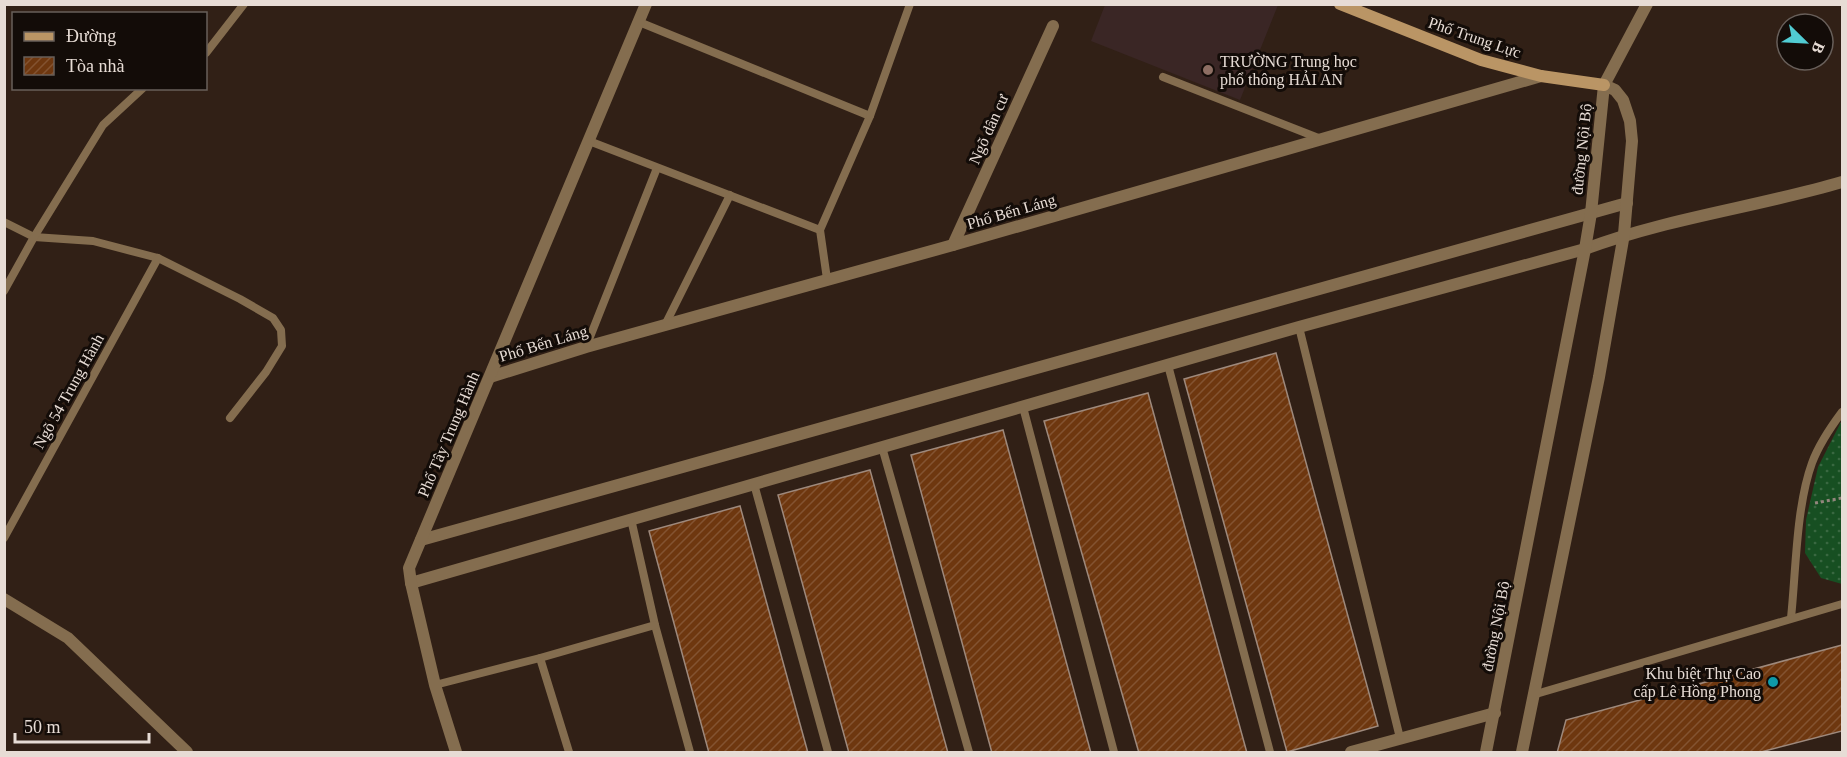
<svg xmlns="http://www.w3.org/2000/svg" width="1847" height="757" font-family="'Times New Roman',serif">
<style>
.education{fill:#3a2625}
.grass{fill:url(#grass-dots)}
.building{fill:url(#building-hatch);stroke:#9e897c;stroke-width:1.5}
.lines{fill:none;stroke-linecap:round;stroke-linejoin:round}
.path{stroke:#93867d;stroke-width:3;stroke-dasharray:3 3;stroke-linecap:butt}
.lane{stroke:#846d4f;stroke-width:8}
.street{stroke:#846d4f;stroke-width:12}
.secondary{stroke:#ba9565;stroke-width:12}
.education-dot{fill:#8d6e63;stroke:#130c08;stroke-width:2}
.culture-dot{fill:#0f9aa8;stroke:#130c08;stroke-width:2}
.labels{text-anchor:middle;stroke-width:6;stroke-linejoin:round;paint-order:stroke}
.street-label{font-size:16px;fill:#e7dcd5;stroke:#130c08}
.poi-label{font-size:16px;fill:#e7dcd5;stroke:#130c08;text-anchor:start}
</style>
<defs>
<pattern id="grass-dots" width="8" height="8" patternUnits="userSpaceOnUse" patternTransform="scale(1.5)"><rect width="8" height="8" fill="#174f22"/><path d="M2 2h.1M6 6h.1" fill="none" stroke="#396841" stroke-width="1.8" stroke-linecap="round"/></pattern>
<pattern id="building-hatch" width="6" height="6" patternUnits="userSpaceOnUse" patternTransform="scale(1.5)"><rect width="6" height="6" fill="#6e370f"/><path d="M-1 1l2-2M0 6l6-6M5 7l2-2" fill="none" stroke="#835331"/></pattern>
</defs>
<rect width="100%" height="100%" fill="#312016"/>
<polygon class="education" points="1105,5 1105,4 1278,5 1240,100 1091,41"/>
<polygon class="grass" points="1842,420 1842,584 1821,578 1805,553 1806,520 1818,467"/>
<g class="building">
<polygon points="1276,353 1378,726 1287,752 1184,379"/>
<polygon points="1148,393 1247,753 1139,753 1044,421"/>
<polygon points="1003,430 1091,753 992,753 911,455"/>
<polygon points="870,470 948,753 849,753 778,495"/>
<polygon points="740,506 808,753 709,753 649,531"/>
<polygon points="1842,645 1842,731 1757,753 1557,753 1566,720"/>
</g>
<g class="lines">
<polyline class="path" points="1815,503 1842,498"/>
<g class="lane">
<polyline points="639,22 870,116 820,230 827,279"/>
<polyline points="206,53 244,4"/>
<polyline points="1163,77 1321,139"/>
<polyline points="870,116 910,4"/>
<polyline points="589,141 820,230"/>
<polyline points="4,222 34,237 93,241 158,258 240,299 273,318 281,330 282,346 266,372 230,418"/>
<polyline points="4,291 34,237 103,125 143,88"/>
<polyline points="665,325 730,195"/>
<polyline points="1299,327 1400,738"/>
<polyline points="586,347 657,168"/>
<polyline points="1168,365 1270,752"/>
<polyline points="1023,407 1114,752"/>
<polyline points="882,447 969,752"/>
<polyline points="754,484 828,752"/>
<polyline points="631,519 655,625 690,752"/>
<polyline points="4,538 158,258"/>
<path d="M1791,618C1796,571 1796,507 1812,463C1819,444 1830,428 1842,412"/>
<polyline points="540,658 569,752"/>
<polyline points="435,685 540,658 655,625"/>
<polyline points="1536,694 1842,604"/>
</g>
<g class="street">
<polyline points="953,245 1053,26"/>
<polyline points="490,377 586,347 953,245 1541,76"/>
<polyline points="421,540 1627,203"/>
<path d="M411,583L1299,327L1585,249C1668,218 1757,207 1842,182"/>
<polyline points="4,599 68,638 187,752"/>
<polyline points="456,752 435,685 411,583 409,568 646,4"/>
<polyline points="1351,752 1495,713"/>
<polyline points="1486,752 1585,249 1591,213 1604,85 1647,4"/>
<polyline points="1522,752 1599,377 1624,234 1632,141 1630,121 1623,100 1615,90 1604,85"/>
</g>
<polyline class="secondary" points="1340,4 1481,60 1541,76 1604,85"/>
</g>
<circle class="education-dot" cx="1208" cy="70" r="6"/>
<circle class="culture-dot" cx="1773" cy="682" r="6"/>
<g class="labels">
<g class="street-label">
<text transform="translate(1475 37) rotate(19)" y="6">Phố Trung Lực</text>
<text transform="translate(988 129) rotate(-66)" y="6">Ngõ dân cư</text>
<text transform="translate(1581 149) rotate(-84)" y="6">đường Nội Bộ</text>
<text transform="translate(1011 211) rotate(-16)" y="6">Phố Bến Láng</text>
<text transform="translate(543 343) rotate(-17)" y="6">Phố Bến Láng</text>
<text transform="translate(68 391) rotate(-61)" y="6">Ngõ 54 Trung Hành</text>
<text transform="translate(448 434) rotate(-67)" y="6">Phố Tây Trung Hành</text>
<text transform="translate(1495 626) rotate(-79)" y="6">đường Nội Bộ</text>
</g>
<g class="poi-label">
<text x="1220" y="67">TRƯỜNG Trung học<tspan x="1220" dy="18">phổ thông HẢI AN</tspan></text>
<text x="1761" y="679" text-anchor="end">Khu biệt Thự Cao<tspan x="1761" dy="18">cấp Lê Hồng Phong</tspan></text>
</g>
</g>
<rect width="1847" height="757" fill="none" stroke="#e7dcd5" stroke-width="12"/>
<rect x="12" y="12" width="195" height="78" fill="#130c08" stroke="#685f5a" stroke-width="1.5"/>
<rect x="24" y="32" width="30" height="9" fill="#ba9565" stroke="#685f5a" stroke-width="1.5"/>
<text x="66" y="42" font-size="18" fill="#e7dcd5">Đường</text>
<rect x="24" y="57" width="30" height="18" fill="url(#building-hatch)" stroke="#685f5a" stroke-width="1.5"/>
<text x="66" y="72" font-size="18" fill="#e7dcd5">Tòa nhà</text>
<g transform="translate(1805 42) rotate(114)"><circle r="28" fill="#130c08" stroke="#685f5a" stroke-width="1.5"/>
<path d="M0-4.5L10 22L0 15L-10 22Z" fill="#51ccd3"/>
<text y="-9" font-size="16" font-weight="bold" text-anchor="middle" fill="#e7dcd5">B</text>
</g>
<path d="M15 733v9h134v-9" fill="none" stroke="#e7dcd5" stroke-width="3"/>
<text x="24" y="733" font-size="18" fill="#e7dcd5" stroke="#130c08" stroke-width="4.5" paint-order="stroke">50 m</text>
</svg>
